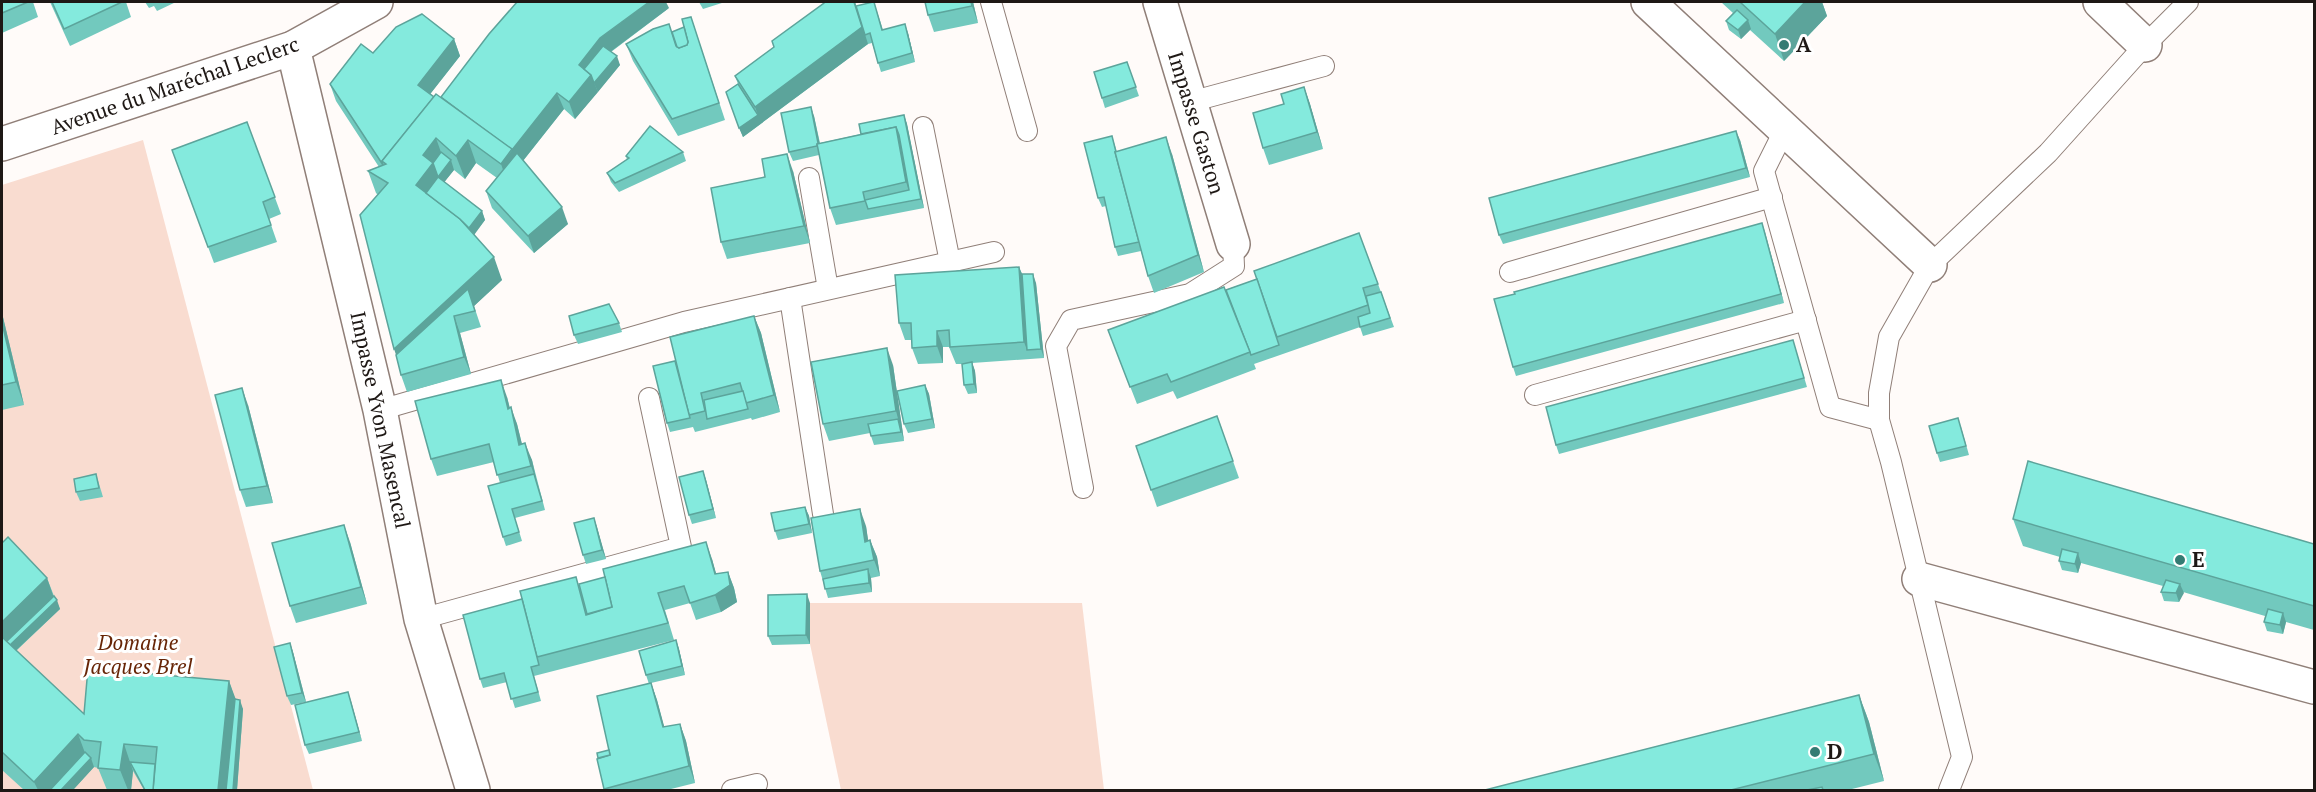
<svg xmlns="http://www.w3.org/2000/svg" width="2316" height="792" font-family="'PT Serif',serif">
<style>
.green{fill:#f9dcd0}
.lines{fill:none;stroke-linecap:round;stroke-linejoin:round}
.lane-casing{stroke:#907f78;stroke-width:22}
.street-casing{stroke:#907f78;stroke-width:36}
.secondary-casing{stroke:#907f78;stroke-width:36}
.lane{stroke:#fff;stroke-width:20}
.street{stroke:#fff;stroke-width:33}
.secondary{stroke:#fff;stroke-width:33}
.wall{fill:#72c9be}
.shaded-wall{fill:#5ca49b}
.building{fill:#84eadd;stroke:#5ca49b;stroke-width:1.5}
.poi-dot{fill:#347b73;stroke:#fff;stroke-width:2}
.labels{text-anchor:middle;stroke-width:6;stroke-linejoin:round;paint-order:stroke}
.poi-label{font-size:21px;font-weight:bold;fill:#1e1815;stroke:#fff;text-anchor:start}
.street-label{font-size:21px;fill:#1e1815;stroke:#fff}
.park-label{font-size:21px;font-style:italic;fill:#672506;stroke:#fff}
</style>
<rect width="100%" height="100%" fill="#fffbf9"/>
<g class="green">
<polygon points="143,140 313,790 2,790 2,185"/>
<polygon points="810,603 1082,603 1104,790 841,790 810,644"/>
</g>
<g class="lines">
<defs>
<g id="lane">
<polyline points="991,2 1027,131"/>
<polyline points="1190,102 1324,66"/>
<polyline points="923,127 950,262"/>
<polyline points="1785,129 1764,171 1830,407 1879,420"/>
<polyline points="809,178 828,289"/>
<polyline points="1510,272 1772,197"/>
<polyline points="790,298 823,514"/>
<polyline points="1535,395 1806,320"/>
<polyline points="380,410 684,322 994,252"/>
<polyline points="1083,488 1056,346 1071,320 1190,294 1234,266 1233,244"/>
<polyline points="421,619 681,547 649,398"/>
<polyline points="732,790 757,784"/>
<polyline points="1949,790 1962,757 1891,462 1879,420 1879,393 1889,337 1930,265 2048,153 2145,45 2188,2"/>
</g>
<g id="street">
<polyline points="1160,2 1233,244"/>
<polyline points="1648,2 1930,265"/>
<polyline points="2100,2 2145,45"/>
<polyline points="293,48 380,410 421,619 473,790"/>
<polyline points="1919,579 2314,687"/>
</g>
<polyline id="secondary" points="2,144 293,48 376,2"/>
</defs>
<use href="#lane" class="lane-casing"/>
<use href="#street" class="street-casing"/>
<use href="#secondary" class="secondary-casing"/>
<use href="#lane" class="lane"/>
<use href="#street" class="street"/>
<use href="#secondary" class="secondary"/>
</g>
<g class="wall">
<polygon points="2,2 33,2 38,17 2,33"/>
<polygon points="50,2 126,2 131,17 70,46"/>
<polygon points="145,2 176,2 157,11 154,6 149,8"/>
<polygon points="699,2 725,2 703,9"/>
<polygon points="824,2 855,2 856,6 874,2 883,30 908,33 915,62 881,72 872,43 868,44 743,137 726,92 738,84 735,76 774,47 824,3"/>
<polygon points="925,2 973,2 978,23 934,32 928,15"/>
<polygon points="1721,2 1822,2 1827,16 1784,61 1750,30 1741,39 1729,30 1726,21 1733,13"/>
<polygon points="669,8 611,52 620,65 575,119 564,109 523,161 568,224 534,253 492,208 486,191 497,178 476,163 465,179 454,170 444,182 482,211 485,220 474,234 502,280 474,306 481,327 460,333 471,374 407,392 401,375 378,195 376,193 368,171 379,167 336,101 330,84 373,53 454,39 460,56 430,94 434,97 441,97"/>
<polygon points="691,17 725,120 678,136 633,61 626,44 672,32 684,27"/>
<polygon points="1127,62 1139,96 1105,108 1102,98"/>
<polygon points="1304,87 1310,104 1323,149 1269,165 1263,148"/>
<polygon points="904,115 907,124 924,208 836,225 830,208 819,155 793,161 789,152 814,116 820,143 861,134"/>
<polygon points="247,122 281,214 269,219 277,242 214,263 172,150"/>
<polygon points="1112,136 1117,152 1172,154 1204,272 1154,293 1148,276 1141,251 1118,256 1115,247 1106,206 1102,207 1098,198"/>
<polygon points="1740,140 1750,177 1503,244 1499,235"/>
<polygon points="683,152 686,161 619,192 611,182 607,173 627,160 626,156"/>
<polygon points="793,171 810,243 727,259 721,242 765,177"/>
<polygon points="1762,223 1784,303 1516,376 1513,367"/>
<polygon points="1359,233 1394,327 1363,336 1360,327 1254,364 1242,333 1256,369 1177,399 1173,391 1137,404 1108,330 1257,279"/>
<polygon points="1019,267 1022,274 1036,283 1044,358 972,363 975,371 977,393 968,394 964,385 965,364 956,364 949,347 943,347 943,363 918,364 912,348 912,340 905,340 899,323"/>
<polygon points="2,313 24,405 2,410"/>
<polygon points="754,316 761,333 780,412 752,420 751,418 695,432 693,427 670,432 667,423 675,361"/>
<polygon points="619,323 622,332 578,344 574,335"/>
<polygon points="1793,340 1807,387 1559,454 1556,445"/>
<polygon points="893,365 904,441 874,445 870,433 829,441 823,424"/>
<polygon points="925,385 929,394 935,428 908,433 904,424"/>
<polygon points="507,397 510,408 517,424 522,444 532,460 545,510 515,518 522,541 506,546 503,537 500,483 494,462 437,476 431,459"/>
<polygon points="248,405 273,503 246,507 240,490"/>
<polygon points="1217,416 1239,478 1157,507 1136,446"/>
<polygon points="1961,427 1969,455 1940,462 1937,453"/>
<polygon points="703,471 706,480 716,518 692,524 689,515"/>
<polygon points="96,474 103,497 80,501 76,492"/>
<polygon points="805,507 809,516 812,533 778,540 775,531"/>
<polygon points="594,518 606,559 586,564 583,555"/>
<polygon points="2013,519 2314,544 2314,630 2286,622 2283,634 2267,631 2264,622 2265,616 2183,592 2179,602 2164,601 2161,592 2163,586 2081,563 2078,573 2062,570 2059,561 2060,557 2023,546"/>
<polygon points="866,526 868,541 870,540 877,557 880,576 871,578 872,592 828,598 820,571"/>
<polygon points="350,542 367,604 296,623 290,606"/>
<polygon points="2,543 47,578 54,596 60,609 16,651 84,714 229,681 235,699 243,709 237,790 144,790 133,771 131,790 107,790 98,768 94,767 73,790 24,790 2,770"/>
<polygon points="712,559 716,574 728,572 734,588 737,602 721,612 696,620 690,603 665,610 674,640 534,676 541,701 515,708 507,682 483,688 480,679 579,585"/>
<polygon points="810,603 810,644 772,645 768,636"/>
<polygon points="676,640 679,649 685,675 651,683 657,700 664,727 680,724 686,741 695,783 667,790 605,790 597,759 609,750 649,684 646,675"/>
<polygon points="290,643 293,652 306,702 291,705 287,696"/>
<polygon points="348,692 362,741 309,754 305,745"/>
<polygon points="1859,695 1869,722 1884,781 1848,790 1485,790"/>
</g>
<g class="shaded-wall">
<polygon points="649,2 666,2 669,8 582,73 579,65 600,38"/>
<polygon points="854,2 855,2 868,44 743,137 739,128 758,115 755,107"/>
<polygon points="971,2 973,2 978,23 972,6"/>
<polygon points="1805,2 1822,2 1827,16 1784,61 1775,34"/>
<polygon points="1748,20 1751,29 1741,39 1738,30"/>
<polygon points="905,24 908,33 915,62 912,53"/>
<polygon points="454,39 460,56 424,102 418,85"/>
<polygon points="617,56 620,65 598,92 594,83"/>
<polygon points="591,75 598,92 575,119 569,102"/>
<polygon points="1304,87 1310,104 1323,149 1317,132"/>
<polygon points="557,93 564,109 518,167 509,187 501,164"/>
<polygon points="811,107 814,116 822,155 819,146"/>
<polygon points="904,115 907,124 924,208 921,199"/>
<polygon points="896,127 902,144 912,199 906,182"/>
<polygon points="1736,131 1740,140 1750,177 1746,168"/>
<polygon points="1166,137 1172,154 1204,272 1198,255"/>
<polygon points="436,138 444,161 451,160 454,170 427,204 416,185 423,155"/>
<polygon points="468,140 476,163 465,179 456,156"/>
<polygon points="787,154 793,171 810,243 804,226"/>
<polygon points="562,207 568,224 534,253 528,236"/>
<polygon points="482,211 485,220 469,242 465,233"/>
<polygon points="1762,223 1765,232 1784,303 1781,294"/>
<polygon points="494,257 502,280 474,306 481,327 474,306 454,316 460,333 471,374 464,357 402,372 394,349"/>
<polygon points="1019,267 1026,283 1027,350 1024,342"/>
<polygon points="1033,274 1036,283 1044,358 1041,349"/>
<polygon points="2,313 24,405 16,382 2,323"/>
<polygon points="754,316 761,333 780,412 774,395"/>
<polygon points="937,331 943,347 943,363 937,346"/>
<polygon points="887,348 893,365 904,441 896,411"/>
<polygon points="972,362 975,371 977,393 974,384"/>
<polygon points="501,380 507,397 514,426 508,409"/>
<polygon points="925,385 929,394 935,428 932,419"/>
<polygon points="242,388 248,405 273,503 267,486"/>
<polygon points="511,407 517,424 526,461 519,445"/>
<polygon points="525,443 532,460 537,483 531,466"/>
<polygon points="703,471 706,480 716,518 713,509"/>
<polygon points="805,507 809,516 812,533 809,524"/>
<polygon points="860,509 866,526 871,559 865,542"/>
<polygon points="594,518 597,527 606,559 602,550"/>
<polygon points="344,525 350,542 367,604 361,587"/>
<polygon points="870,540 877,557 880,576 874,560"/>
<polygon points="706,542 712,559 721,591 715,574"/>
<polygon points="2078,553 2081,563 2078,573 2075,564"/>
<polygon points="868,569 871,578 872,592 869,583"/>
<polygon points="728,572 734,588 737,602 721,612 715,595"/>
<polygon points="47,578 55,601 57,600 60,609 9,657 2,649 2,622"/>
<polygon points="2180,584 2184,593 2179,602 2176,593"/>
<polygon points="807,594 810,603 810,644 806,635"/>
<polygon points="2283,613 2286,622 2283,634 2280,625"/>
<polygon points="676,640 679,649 685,675 682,666"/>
<polygon points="290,643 293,652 306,702 302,693"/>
<polygon points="229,681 239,708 230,790 218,790"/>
<polygon points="651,683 657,700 669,744 663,727"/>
<polygon points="348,692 351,701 362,741 359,732"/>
<polygon points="1859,695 1869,722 1884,781 1874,754"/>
<polygon points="240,700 243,709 237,790 233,790"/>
<polygon points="680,724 686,741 695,783 689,766"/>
<polygon points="78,734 88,761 91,758 94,767 73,790 38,790 34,782"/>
<polygon points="124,744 133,771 131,790 128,790 120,770"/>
</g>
<g class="building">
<polygon points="2,2 28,2 2,13"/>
<polygon points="52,2 122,2 64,29"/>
<polygon points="517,2 649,2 600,38 579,65 591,75 569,102 557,93 512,150 441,97 489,34"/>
<polygon points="824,2 854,2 862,27 755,107 735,76 774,47 772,41 824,3"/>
<polygon points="873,2 874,2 882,30 905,24 912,53 878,63 870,33 865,35 856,6"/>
<polygon points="925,2 971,2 972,6 928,15"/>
<polygon points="1740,2 1805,2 1775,34"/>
<polygon points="1737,10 1748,20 1738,30 1726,21"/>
<polygon points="422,14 454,39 418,85 434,97 382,161 383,165 330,84 361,44 373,53 396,27"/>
<polygon points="691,17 719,103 672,119 626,44 653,29 669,24 676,46 679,48 687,45 688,42 682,19"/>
<polygon points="684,27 688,42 687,45 679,48 677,47 672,32"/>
<polygon points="603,46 617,56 594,83 591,75 584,69"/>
<polygon points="1127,62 1136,87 1102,98 1094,72"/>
<polygon points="738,84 758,115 739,128 726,92"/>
<polygon points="1304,87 1317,132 1263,148 1253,113 1284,104 1281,94"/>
<polygon points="436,94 512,149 501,164 468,140 456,156 436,138 423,155 433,163 416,185 460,219 494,257 394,349 360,215 388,183 368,171 386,164 382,161"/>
<polygon points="811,107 818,143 817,144 817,146 789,152 781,113"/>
<polygon points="904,115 921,199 868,209 865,200 909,190 899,135 896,127 861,134 859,124"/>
<polygon points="247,122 275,197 263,202 271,225 208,247 172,150"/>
<polygon points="650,126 683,152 615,183 607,173 629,158 626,156"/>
<polygon points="896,127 906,182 863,192 865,201 830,208 817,144"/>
<polygon points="1736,131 1746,168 1499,235 1489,198"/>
<polygon points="1112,136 1116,152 1115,152 1139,242 1115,247 1104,197 1098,198 1084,143"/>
<polygon points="1166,137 1198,255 1148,276 1115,152"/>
<polygon points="441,152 451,160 438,177 433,163"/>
<polygon points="517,153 562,207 528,236 486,191"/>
<polygon points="787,154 804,226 721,242 711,188 765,177 762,159"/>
<polygon points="438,177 482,211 469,228 460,219 426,193"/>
<polygon points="1762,223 1781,294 1513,367 1494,299 1515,294 1514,292"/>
<polygon points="1359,233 1378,284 1363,288 1368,305 1277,337 1254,271"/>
<polygon points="1019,267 1024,342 950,347 949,330 937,331 937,346 912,348 911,323 899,323 895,275"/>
<polygon points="1022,274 1033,274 1041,349 1027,350"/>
<polygon points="1257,279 1279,345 1251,355 1226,290"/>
<polygon points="1224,287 1250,352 1171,382 1167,374 1130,387 1108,330"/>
<polygon points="468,289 475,311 454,316 464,357 401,375 396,355"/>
<polygon points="1381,292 1390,318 1360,327 1358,317 1370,313 1366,296"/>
<polygon points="609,304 619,323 574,335 569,316"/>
<polygon points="754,316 774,395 746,403 740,383 701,393 705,411 689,415 670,337"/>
<polygon points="2,323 16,382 2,385"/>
<polygon points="1793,340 1804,378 1556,445 1546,407"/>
<polygon points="887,348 896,411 823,424 811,362"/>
<polygon points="675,361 690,418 667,423 653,366"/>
<polygon points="972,362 974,384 964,385 962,364"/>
<polygon points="501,380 508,409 511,407 519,445 525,443 531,466 497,475 489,444 431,459 415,401"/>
<polygon points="925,385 932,419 904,424 897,391"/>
<polygon points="242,388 267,486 240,490 215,395"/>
<polygon points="743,391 748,409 707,419 704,400"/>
<polygon points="1217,416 1233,461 1151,490 1136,446"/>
<polygon points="1958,418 1966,446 1937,453 1929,426"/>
<polygon points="898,419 901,432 871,436 868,424"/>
<polygon points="2028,461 2314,544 2314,606 2013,519"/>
<polygon points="703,471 713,509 689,515 679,477"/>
<polygon points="96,474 99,488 76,492 74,479"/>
<polygon points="534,474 542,501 512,509 519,532 503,537 488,486"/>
<polygon points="805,507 809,524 775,531 771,513"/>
<polygon points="860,509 865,542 870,540 874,560 820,571 811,518"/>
<polygon points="594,518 602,550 583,555 574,523"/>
<polygon points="344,525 361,587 290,606 272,543"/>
<polygon points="8,537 47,578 2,622 2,543"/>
<polygon points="706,542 715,574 728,572 730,585 715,595 690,603 684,586 658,593 668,623 537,657 520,591 576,577 586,615 612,607 603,569"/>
<polygon points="2062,549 2078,553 2075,564 2059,561"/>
<polygon points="868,569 869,583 825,589 823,579"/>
<polygon points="605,577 612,607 587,614 579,584"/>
<polygon points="2166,580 2180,584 2176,593 2161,592"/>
<polygon points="807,594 806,635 768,636 768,595"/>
<polygon points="54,596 57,600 10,645 6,642"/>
<polygon points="522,599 539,665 531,667 538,692 511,699 504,673 480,679 463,615"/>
<polygon points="2268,609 2283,613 2280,625 2264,622"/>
<polygon points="2,637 84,714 88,668 229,681 218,790 153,790 157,747 124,744 120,770 98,768 101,742 84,740 78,734 34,782 2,752"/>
<polygon points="676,640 682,666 646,675 639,651"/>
<polygon points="290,643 302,693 287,696 274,647"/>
<polygon points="651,683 663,727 680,724 689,766 604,789 597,759 610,755 597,696"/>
<polygon points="348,692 359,732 305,745 295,705"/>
<polygon points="1859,695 1874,754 1731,790 1485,790"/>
<polygon points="235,699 240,700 233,790 226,790"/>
<polygon points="609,750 610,755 598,758 597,753"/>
<polygon points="85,752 91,758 61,790 50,790"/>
<polygon points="130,762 155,764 153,790 145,790"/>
<polygon points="1822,787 1823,790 1807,790"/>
</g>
<g class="poi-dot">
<circle cx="1784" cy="45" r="6"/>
<circle cx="2180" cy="560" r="6"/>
<circle cx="1815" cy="752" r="6"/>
</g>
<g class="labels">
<g class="poi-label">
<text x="1796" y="52">A</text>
<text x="2192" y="567">E</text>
<text x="1827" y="759">D</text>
</g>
<g class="street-label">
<text transform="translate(175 86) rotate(-19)" y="7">Avenue du Maréchal Leclerc</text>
<text transform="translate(1196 123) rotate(73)" y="7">Impasse Gaston</text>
<text transform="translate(380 420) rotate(78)" y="7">Impasse Yvon Masencal</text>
</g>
<g class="park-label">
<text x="138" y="650">Domaine<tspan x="138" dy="24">Jacques Brel</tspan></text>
</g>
</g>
<rect width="2316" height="792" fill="none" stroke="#1e1815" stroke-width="6"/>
</svg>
